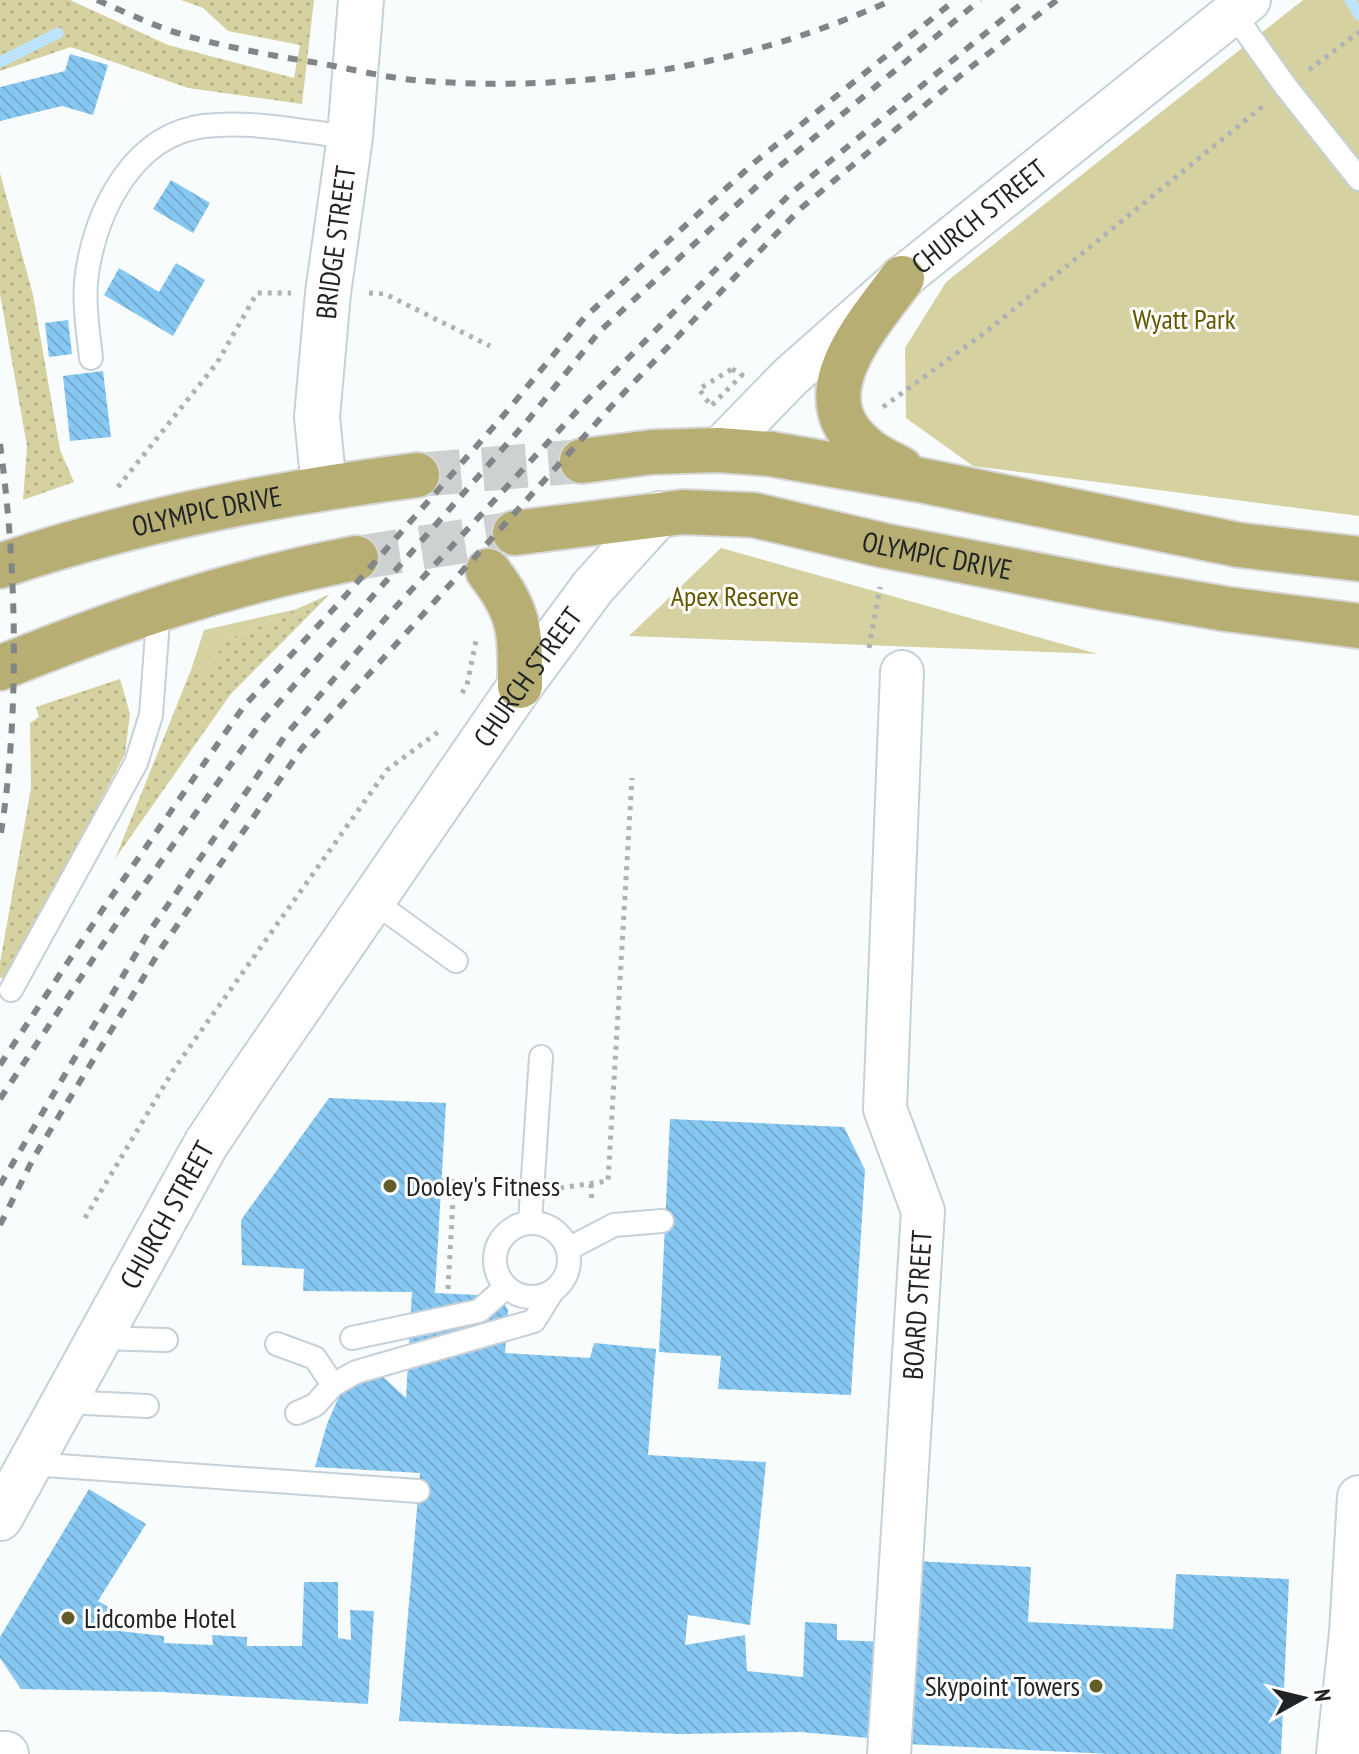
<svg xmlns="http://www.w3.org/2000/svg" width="1359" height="1754" font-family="'PT Sans Narrow',sans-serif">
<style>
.grass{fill:url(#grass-dots)}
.green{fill:#d6d1a1}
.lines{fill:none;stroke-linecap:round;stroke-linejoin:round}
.stream{stroke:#bee4ff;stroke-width:11}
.building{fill:url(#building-back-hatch)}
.trunk-tunnel{stroke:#cdd1d2;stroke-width:44;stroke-dasharray:44 22;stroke-linecap:butt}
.service-casing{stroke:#c5d0d8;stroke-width:26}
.minor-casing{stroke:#c5d0d8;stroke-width:46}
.tertiary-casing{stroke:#c5d0d8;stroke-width:48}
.secondary-casing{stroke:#c5d0d8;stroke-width:48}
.trunk-casing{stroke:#d7d7d8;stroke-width:48}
.path{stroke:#afb2b4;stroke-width:5;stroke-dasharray:4 6;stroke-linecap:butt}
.service{stroke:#fff;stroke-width:22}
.minor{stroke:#fff;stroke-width:42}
.tertiary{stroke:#fff;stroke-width:44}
.secondary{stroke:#fff;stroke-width:44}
.trunk{stroke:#b6ae72;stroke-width:44}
.rail{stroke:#818587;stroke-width:6;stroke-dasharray:10 10;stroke-linecap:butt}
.poi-dot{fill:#625c28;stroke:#fff;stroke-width:3}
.labels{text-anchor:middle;stroke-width:6;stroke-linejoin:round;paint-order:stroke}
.street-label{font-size:28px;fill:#1f2326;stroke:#fff}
.park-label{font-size:28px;fill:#615800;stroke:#fff}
.poi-label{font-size:28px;fill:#1f2326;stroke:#fff;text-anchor:start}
</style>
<defs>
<pattern id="grass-dots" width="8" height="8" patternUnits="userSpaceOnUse" patternTransform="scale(2)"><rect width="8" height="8" fill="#d6d1a1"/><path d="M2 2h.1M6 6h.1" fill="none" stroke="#b7b38a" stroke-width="1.8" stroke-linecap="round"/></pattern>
<pattern id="building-back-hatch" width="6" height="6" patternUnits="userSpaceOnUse" patternTransform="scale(2)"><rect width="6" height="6" fill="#87c8f3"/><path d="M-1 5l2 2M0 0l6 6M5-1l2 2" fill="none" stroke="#74acd0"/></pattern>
</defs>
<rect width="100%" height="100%" fill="#f9fcfd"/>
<g class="grass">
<polygon points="0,0 70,0 168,45 294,78 300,45 228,31 203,8 181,0 314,0 302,104 188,88 71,47 0,71"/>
<polygon points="0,173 33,295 60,450 74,482 23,500 27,446 0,294"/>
<polygon points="330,594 230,695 115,859 191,670 202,675 227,640"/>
<polygon points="120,679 130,714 125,754 6,981 0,977 0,963 31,788 30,723 39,717 36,707"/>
</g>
<g class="green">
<polygon points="1303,0 1359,0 1359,516 973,466 906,418 905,348 946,282"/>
<polygon points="721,548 1098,654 629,636"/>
<polygon points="297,609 227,640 202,676 191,670 204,630"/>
</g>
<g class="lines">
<g class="stream">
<polyline points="1350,0 1359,15"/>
<polyline points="0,62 58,33"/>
</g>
</g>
<g class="building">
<polygon points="70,54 108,65 93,115 62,106 0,121 0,87 65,71"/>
<polygon points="171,180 210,203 193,233 153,209"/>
<polygon points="176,263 205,280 173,336 104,295 119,268 159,292"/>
<polygon points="68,320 72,354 49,357 45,323"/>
<polygon points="103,371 111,437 70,441 63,376"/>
<polygon points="329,1098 446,1103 435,1293 499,1296 508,1310 505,1353 590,1358 594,1343 656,1349 648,1455 766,1462 750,1625 688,1615 685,1645 745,1635 747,1671 803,1677 805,1622 837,1624 837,1640 887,1642 880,1739 800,1732 679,1734 399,1721 420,1473 315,1467 327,1424 341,1392 380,1374 406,1398 412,1292 303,1291 304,1269 242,1265 241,1220"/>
<polygon points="670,1119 844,1127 865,1170 851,1395 718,1389 721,1356 659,1352"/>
<polygon points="89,1489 146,1524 98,1601 110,1608 101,1629 164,1636 164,1643 213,1645 212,1635 247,1637 247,1646 302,1646 304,1582 338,1582 338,1638 351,1640 350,1610 374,1611 368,1704 162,1692 21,1689 0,1658 0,1637"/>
<polygon points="915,1561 1031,1567 1028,1622 1173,1629 1176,1574 1289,1579 1281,1754 1110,1754 906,1744"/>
</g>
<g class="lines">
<g class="trunk-tunnel">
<polyline points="417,475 582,461"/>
<polyline points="356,558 515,533"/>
</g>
<defs>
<g id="service">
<polyline points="1233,13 1286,87 1359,179"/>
<path d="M91,358C88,331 83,301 87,273C97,209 133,135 204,126C252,120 303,132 350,137"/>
<polyline points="372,900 456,961"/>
<polyline points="11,990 136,763 151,715 159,607"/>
<polyline points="530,1222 541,1057"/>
<circle cx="532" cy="1260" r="37"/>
<polyline points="568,1249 614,1225 662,1221"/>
<polyline points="100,1338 166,1340"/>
<polyline points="352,1338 479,1311 506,1287"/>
<polyline points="277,1344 315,1358 333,1385"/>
<polyline points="65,1402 147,1406"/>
<polyline points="297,1413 315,1405 333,1385 356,1372 534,1321 552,1292"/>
<polyline points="31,1464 418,1491"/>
</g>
<g id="minor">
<path id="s1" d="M719,450L790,377L902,278L1249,0"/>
<path id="s2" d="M889,1754L923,1211L885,1109L902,672"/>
<polyline points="1338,1754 1351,1633 1359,1497"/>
</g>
<g id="tertiary">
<path id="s3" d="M324,487L317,417L328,293L350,137L361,0"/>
<polyline points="0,1754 6,1754"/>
</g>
<g id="secondary">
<path id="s4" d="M0,1518L206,1144L242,1090L520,686L593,587L659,514"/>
</g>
<g id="trunk">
<polyline points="582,461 652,452 719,450 771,454 920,480 1239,545 1359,559"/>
<path d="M901,469C890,463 878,458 868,450C799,398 867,326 902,278"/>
<path id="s5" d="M515,533L683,512L754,515L886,546L1104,588L1226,609L1359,626"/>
<path id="s6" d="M0,566C135,520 276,493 417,475"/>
<path d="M488,571C522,614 520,634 520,686"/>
<path d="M0,668C119,620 230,582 356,558"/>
</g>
</defs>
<use href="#service" class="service-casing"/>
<use href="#minor" class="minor-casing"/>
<use href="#tertiary" class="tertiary-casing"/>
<use href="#secondary" class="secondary-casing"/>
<use href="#trunk" class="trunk-casing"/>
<g class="path">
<polyline points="1309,70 1359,32"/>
<polyline points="369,293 385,294 490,346"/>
<polygon points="732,369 742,375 711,406 699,389"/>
<polyline points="883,407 987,331 1263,106"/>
<polyline points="118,487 217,363 257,293 291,293"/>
<polyline points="869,648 880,587"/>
<polyline points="462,693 467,685 476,641"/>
<polyline points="441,1181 506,1185"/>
<polyline points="591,1184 592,1203"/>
<polyline points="560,1188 608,1181 632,778"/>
<polyline points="85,1218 174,1069 387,770 438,732"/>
<polyline points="448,1289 454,1182"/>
</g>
<use href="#service" class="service"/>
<use href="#minor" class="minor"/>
<use href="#tertiary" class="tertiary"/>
<use href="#secondary" class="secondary"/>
<use href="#trunk" class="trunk"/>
<g class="rail">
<path d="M97,0C127,13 156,27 187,36C230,48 275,56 318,63C353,69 390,79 425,81C584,93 747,66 892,0"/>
<path d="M0,444C17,567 20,717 0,839"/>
<polyline points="0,1065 105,906 244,706 339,603 503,416 584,318 755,162 955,0"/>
<polyline points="0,1099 121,917 260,724 529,419 599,332 769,175 980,0"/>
<polyline points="0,1185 147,935 285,736 391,612 588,399 790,194 1026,0"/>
<polyline points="0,1225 34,1157 162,947 302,748 618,399 800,209 966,71 1057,0"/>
</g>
</g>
<g class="poi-dot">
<circle cx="390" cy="1186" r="8"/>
<circle cx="68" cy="1618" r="8"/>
<circle cx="1096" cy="1686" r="8"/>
</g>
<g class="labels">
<g class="street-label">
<text dy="10" stroke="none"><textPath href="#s1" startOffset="350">CHURCH STREET</textPath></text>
<text dy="10" stroke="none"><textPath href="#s3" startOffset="246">BRIDGE STREET</textPath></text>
<text dy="10" stroke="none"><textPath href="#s6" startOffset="214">OLYMPIC DRIVE</textPath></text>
<text dy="10" stroke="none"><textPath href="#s5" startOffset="428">OLYMPIC DRIVE</textPath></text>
<text dy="10" stroke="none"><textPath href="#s4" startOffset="994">CHURCH STREET</textPath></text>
<text dy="10" stroke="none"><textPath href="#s4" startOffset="346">CHURCH STREET</textPath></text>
<text dy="10" stroke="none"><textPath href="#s2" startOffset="450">BOARD STREET</textPath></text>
</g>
<g class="park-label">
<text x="1184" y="329">Wyatt Park</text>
<text x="735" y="606">Apex Reserve</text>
</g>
<g class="poi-label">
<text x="406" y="1196">Dooley's Fitness</text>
<text x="84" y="1628">Lidcombe Hotel</text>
<text x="1080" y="1696" text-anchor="end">Skypoint Towers</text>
</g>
</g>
<g transform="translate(1303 1698) rotate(82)" stroke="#ffffff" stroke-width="6" paint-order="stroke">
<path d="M0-6L14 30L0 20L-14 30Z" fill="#1f2326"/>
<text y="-12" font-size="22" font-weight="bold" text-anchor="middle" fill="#1f2326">N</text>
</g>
</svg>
